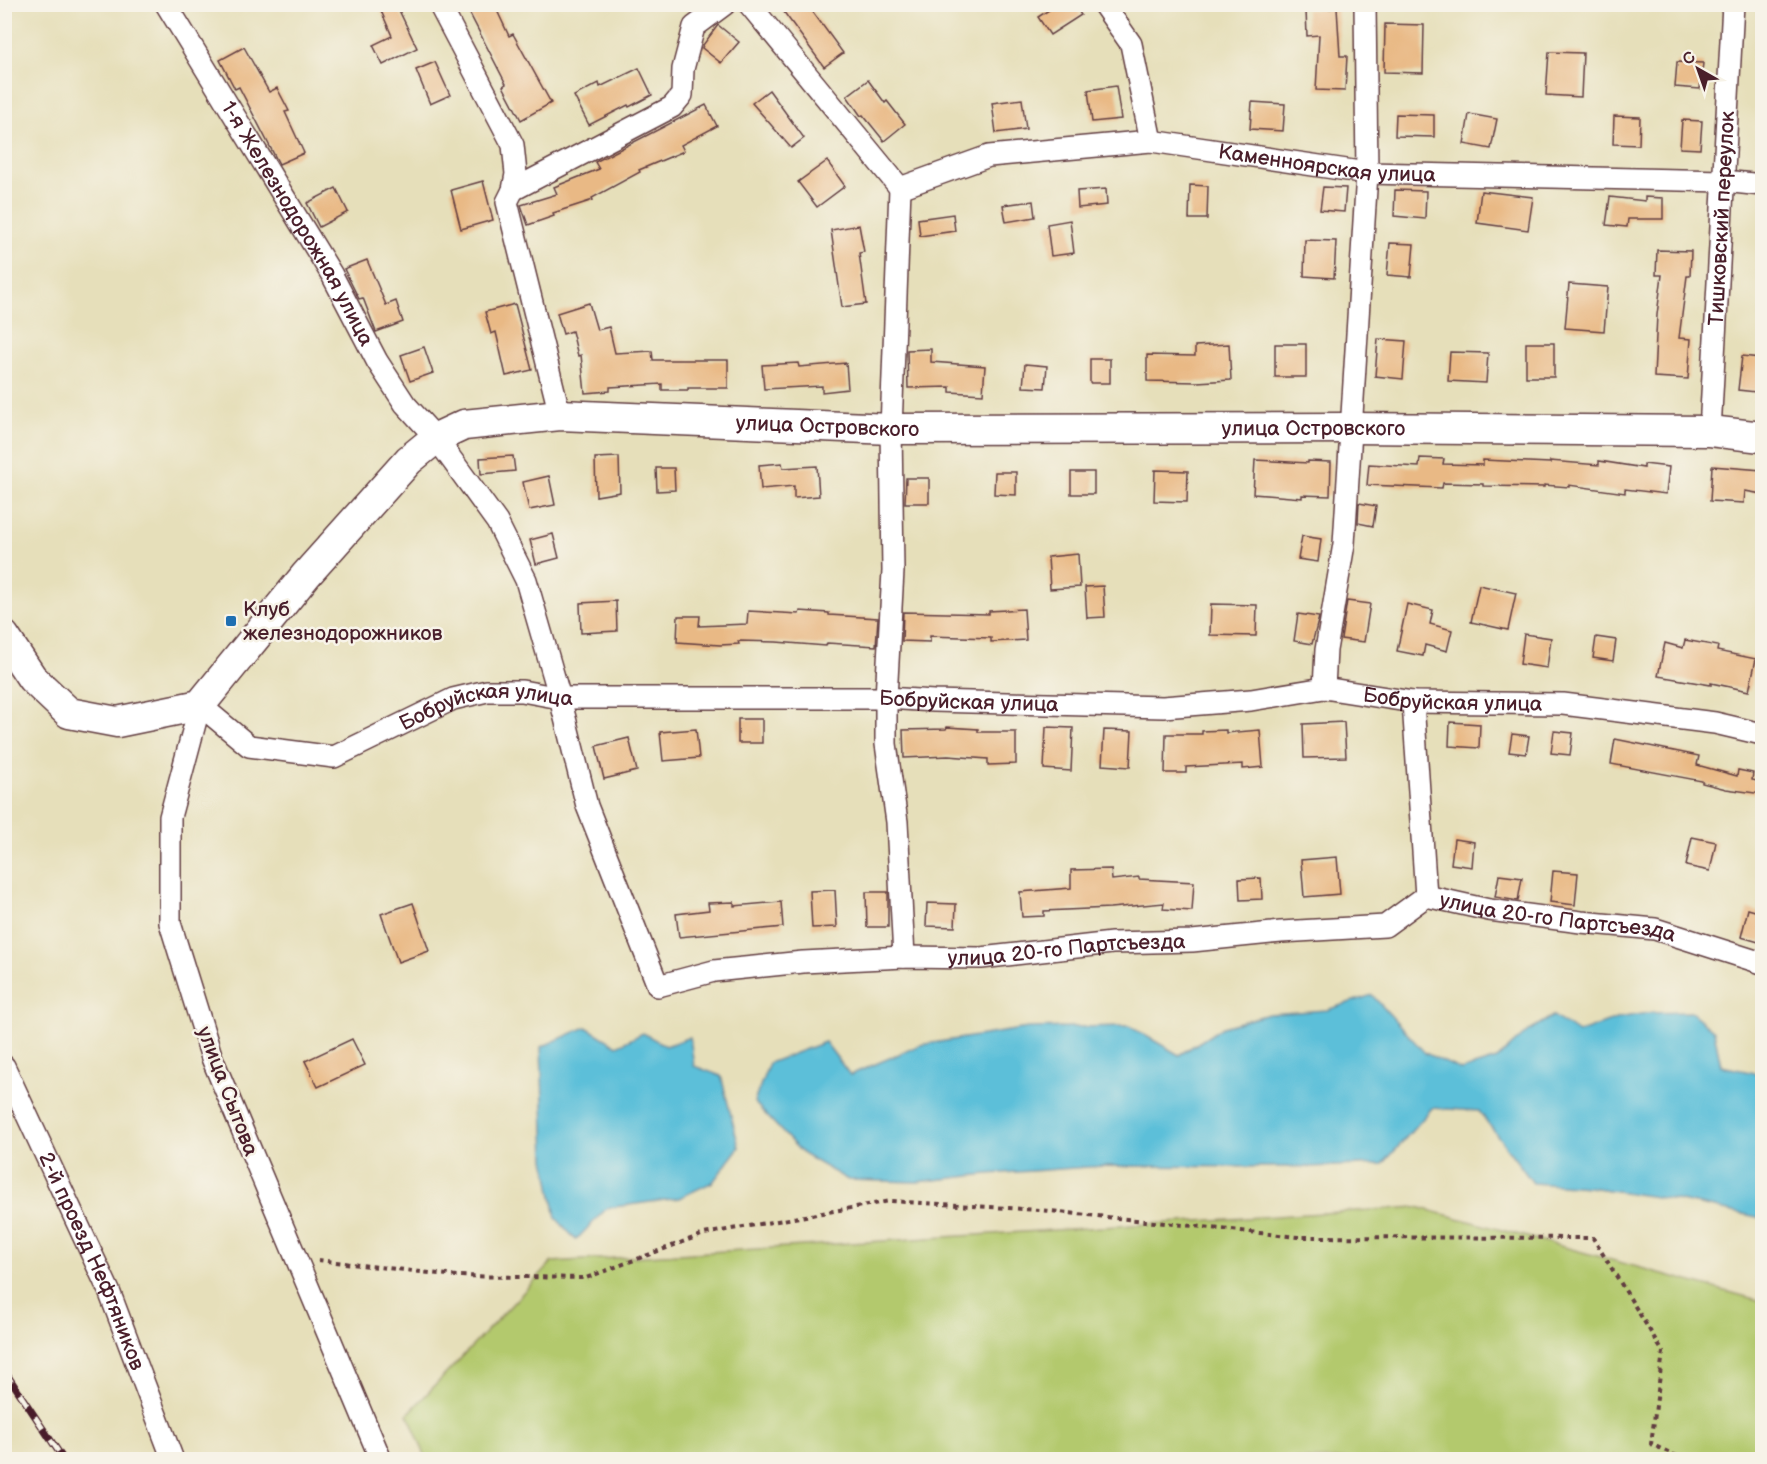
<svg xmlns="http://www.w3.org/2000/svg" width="1767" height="1464" font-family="'Balsamiq Sans',sans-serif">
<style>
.green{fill:#b3c96d;stroke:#7e744c;stroke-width:1.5}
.water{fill:#5bbfd9;stroke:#526f82;stroke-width:1.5}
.building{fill:#e9b985}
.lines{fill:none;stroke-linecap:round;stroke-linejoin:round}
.street-casing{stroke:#613c40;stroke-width:24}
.secondary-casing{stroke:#613c40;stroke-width:33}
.path{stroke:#613c40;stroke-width:4;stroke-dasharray:4.5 4.5;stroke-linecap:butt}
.street{stroke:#fff;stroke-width:21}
.secondary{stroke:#fff;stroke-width:30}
.rail-casing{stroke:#4a1f2b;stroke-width:7}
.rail{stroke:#f7f3e8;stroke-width:4.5;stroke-dasharray:14;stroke-linecap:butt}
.poi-dot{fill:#1f6fb2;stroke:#f7f3e8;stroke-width:2}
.labels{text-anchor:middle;stroke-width:5;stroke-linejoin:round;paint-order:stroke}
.street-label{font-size:21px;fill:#4a1f2b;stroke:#f7f3e8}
.poi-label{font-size:21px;fill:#4a1f2b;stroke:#f7f3e8;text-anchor:start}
</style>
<rect width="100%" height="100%" fill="#f7f3e8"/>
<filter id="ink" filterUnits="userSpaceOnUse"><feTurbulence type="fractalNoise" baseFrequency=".0167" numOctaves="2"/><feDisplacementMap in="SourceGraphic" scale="12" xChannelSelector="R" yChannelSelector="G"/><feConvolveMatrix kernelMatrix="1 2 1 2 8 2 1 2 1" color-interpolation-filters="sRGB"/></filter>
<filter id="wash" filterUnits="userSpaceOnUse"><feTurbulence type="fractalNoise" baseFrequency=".008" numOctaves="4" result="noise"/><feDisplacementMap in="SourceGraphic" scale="24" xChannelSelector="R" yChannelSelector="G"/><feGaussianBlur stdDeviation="1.35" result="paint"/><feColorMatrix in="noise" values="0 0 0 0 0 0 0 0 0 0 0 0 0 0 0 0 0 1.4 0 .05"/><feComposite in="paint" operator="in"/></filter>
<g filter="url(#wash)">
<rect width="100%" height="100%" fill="#e6dfba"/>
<polygon class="green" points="1417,1207 1762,1301 1762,1459 427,1460 408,1414 552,1262"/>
<g class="water">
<polygon points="1372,995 1425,1053 1461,1070 1497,1059 1528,1031 1553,1016 1578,1033 1619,1018 1647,1013 1691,1012 1714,1031 1721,1066 1755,1073 1762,1071 1762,1218 1676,1200 1589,1187 1533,1183 1479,1111 1432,1108 1383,1164 1308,1167 1103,1166 987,1174 917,1182 848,1180 803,1154 754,1102 769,1063 825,1042 850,1075 920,1045 1028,1028 1129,1026 1179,1055 1223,1027 1269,1014 1327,1010"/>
<polygon points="586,1027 617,1046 643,1033 666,1046 690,1037 694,1066 721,1076 739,1147 713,1182 679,1198 607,1208 576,1240 556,1218 545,1159 541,1047"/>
</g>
<g id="blocks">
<g class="building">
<polygon points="378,4 396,4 417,48 383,65 373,45 392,36"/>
<polygon points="483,4 494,4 509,36 513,34 551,103 521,120 503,86 506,84 469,12"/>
<polygon points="778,4 807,4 843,53 824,67"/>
<polygon points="1058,4 1074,4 1081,15 1050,35 1038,17"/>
<polygon points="1337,8 1340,56 1347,56 1345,91 1316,90 1319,35 1307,36 1306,10"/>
<polygon points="1385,24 1424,25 1423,73 1384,72"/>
<polygon points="718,25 739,42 721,63 702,48 703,45"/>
<polygon points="244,47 269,92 277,88 289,111 285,112 304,153 279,164 239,87 235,89 220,60"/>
<polygon points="1549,52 1583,53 1581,97 1546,95"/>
<polygon points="435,62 450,95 430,104 416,70"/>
<polygon points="1677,62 1703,63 1700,89 1675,87"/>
<polygon points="639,68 652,95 629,107 628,105 589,125 574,96 599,83 600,87"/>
<polygon points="868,80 885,103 887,101 905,124 884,141 863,115 861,116 847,96"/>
<polygon points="1116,86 1121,119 1092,122 1088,90"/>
<polygon points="769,90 804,138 791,148 752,103"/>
<polygon points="1022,99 1026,129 996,133 992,103"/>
<polygon points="1252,102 1285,104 1283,131 1250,129"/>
<polygon points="706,105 717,126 681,145 684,151 639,170 640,172 592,198 593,200 553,213 554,216 528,225 521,205 557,194 554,187 599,169 595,162"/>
<polygon points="1396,114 1434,115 1434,137 1395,136"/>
<polygon points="1469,114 1497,119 1491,149 1464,144"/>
<polygon points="1614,116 1640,117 1639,145 1613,144"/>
<polygon points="1682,120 1702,121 1700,149 1680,148"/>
<polygon points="827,161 845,186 817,207 798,182"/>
<polygon points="483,181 493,220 461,229 451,190"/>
<polygon points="1190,185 1208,186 1207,219 1189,219"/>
<polygon points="1323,187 1346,188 1344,212 1320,210"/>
<polygon points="336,188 348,212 319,227 307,203"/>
<polygon points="1106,189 1107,205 1078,208 1077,191"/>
<polygon points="1395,190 1426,191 1425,219 1394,216"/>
<polygon points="1481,191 1533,197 1528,230 1477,223"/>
<polygon points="1610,197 1645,201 1645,197 1663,198 1663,219 1628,219 1627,227 1606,225"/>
<polygon points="1033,201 1035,217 1006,222 1003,205"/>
<polygon points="953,214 955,231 920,236 918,219"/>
<polygon points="1070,220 1074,253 1051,256 1047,224"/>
<polygon points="859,225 864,252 859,253 866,304 842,307 831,230"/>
<polygon points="1305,240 1336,241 1334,278 1304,276"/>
<polygon points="1390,243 1414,244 1411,277 1387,275"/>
<polygon points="1657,250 1691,251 1690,276 1687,276 1679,338 1691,339 1688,379 1654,377 1657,315 1662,275 1656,275"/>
<polygon points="367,260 386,305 396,301 403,322 376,332 363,298 359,299 344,269"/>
<polygon points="1569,284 1608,287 1604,331 1565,328"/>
<polygon points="589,303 597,330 609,327 615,353 652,351 653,360 728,360 728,388 688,388 688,390 662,390 662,384 610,387 610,391 585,393 581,355 578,356 572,331 563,334 557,313"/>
<polygon points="515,304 532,370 506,376 496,332 491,334 485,312"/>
<polygon points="1378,339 1406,341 1403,379 1375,376"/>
<rect x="1526" y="343" width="28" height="34"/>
<polygon points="1229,344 1231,380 1197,382 1147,381 1147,355 1195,356 1195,346"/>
<rect x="1275" y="344" width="31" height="33"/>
<polygon points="424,347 433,373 410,381 401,355"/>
<polygon points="931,349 931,362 985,366 983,394 950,392 950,387 908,388 907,350"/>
<polygon points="1450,352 1488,353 1486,383 1448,381"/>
<polygon points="1742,356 1760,358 1756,392 1738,390"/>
<rect x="1090" y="359" width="20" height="24"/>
<polygon points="798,363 799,367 846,363 848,389 822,392 822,386 764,389 762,365"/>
<polygon points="1025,364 1047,366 1045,388 1023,387"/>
<polygon points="513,456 515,471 481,474 480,458"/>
<polygon points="619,457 620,492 596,496 595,458"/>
<polygon points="1420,458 1444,459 1443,464 1483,465 1483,460 1550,463 1550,461 1599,465 1599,461 1644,468 1644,464 1669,467 1666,494 1625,489 1625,493 1569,485 1569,487 1544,485 1544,487 1483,486 1483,484 1443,483 1442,488 1367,485 1369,464 1419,467"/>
<polygon points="1255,460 1308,463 1308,461 1331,462 1330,496 1302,495 1302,498 1253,494"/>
<polygon points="782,463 783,468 817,466 819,496 794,498 794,486 761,489 759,465"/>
<polygon points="1712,466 1762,470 1762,494 1745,491 1744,503 1710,501"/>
<polygon points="656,468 674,468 675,490 657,491"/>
<polygon points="1155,470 1188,471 1187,502 1154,501"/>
<polygon points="995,472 1016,472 1016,495 994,494"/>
<rect x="1071" y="472" width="23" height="22"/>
<polygon points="549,476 555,505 529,510 523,482"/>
<polygon points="906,478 929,478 929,503 905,503"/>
<polygon points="1359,503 1376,506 1373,526 1358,523"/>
<polygon points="553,534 559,558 536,564 530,540"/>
<polygon points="1302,536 1321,539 1318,562 1298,559"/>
<polygon points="1078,554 1080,587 1050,589 1048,557"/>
<polygon points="1479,585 1516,593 1508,630 1471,622"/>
<polygon points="1103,586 1105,617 1087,618 1085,587"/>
<polygon points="616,601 617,631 581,633 580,603"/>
<polygon points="1347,601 1370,604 1364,642 1341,639"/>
<polygon points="1211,604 1257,605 1256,636 1210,635"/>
<polygon points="1407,604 1433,610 1430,624 1452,630 1447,651 1425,645 1423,656 1397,651"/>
<polygon points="1024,609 1026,640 991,642 991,638 930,636 930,642 902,641 903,612 989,614 989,611"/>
<polygon points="748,611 799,614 800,611 829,613 829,615 878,618 876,646 827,643 826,646 776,642 738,641 739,644 720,645 677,642 678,616 700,616 699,626 747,624"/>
<polygon points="1298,614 1319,617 1312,644 1294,641"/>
<polygon points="1524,634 1551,638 1547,668 1520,664"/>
<polygon points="1596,637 1616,640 1613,661 1593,658"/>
<polygon points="1685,640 1718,646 1717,651 1756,659 1749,691 1711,683 1711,685 1658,676 1665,643 1683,648"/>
<rect x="738" y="719" width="24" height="24"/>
<polygon points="1344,722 1346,757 1304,758 1303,724"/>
<polygon points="1450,722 1480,724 1479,748 1449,746"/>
<polygon points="947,727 978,729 978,732 1016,732 1016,764 988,765 988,759 948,756 904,758 903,730 946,729"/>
<polygon points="1046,727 1073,728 1071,771 1044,769"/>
<polygon points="696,729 699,758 663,761 660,732"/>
<polygon points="1104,730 1132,731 1130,767 1102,765"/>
<polygon points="1226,730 1226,733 1260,730 1263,767 1243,769 1243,764 1186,767 1186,773 1165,773 1166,734 1202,734 1202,731"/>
<polygon points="1554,731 1573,733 1570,755 1551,753"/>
<polygon points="1512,734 1529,736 1526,754 1509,752"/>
<polygon points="629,738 637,771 604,779 596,746"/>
<polygon points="1615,739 1699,756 1697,765 1737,776 1738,770 1753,773 1752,780 1762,782 1762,794 1726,789 1702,783 1702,781 1611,764"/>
<polygon points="1692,837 1716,842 1710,871 1686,866"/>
<polygon points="1454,839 1474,842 1472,867 1451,864"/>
<polygon points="1337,857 1340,894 1304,897 1301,860"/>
<polygon points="1111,869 1112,880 1139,877 1139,879 1194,882 1192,911 1163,909 1164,903 1110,908 1044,911 1044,916 1022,917 1020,892 1071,888 1071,870"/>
<polygon points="1553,871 1578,873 1575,905 1550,902"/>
<polygon points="1499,875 1522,878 1518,901 1495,897"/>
<polygon points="1261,878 1262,899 1240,900 1239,879"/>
<polygon points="835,890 837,927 812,928 810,891"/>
<polygon points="866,892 888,892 888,927 867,927"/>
<polygon points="734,902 734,906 781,902 783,927 679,937 676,914 709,910 708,903"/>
<polygon points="413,903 429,951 398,962 381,914"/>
<polygon points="927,903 956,904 955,927 926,926"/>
<polygon points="1748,909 1762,913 1762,943 1741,937"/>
<polygon points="352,1039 365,1065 318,1087 305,1061"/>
</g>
</g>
</g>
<g filter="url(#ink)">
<use href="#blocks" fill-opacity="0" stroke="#613c40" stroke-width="1.5"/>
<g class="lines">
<defs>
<g id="street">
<path id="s1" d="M166,4L332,275L377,361L405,404L436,438L497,522L526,580L560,698L587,806L658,986L714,971L803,962L904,957L981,958L1112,943L1192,941L1281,932L1385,926L1426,896L1489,910L1581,922L1655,929L1762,963"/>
<polyline points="439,4 513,145 516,174 513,190 507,202 560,415"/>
<polyline points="749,4 900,188"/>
<polyline points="1103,4 1131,44 1151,141"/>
<path id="s2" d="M900,188L989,156L1151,141L1367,173L1724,181L1762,185"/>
<polyline points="900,188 891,429 893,571 886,698 886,744 897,822 904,957"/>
<polyline points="513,190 672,107 682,95 683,69 694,27 725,4"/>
<path id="s3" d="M1710,431L1733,4"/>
<polyline points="1324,688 1326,650 1344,544 1367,173 1365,4"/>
<polyline points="1413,702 1426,896"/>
<path id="s4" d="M4,1066L109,1291L173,1460"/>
<path id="s5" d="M381,1460L212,1058L170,923V817L200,705L249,746L334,757L453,699L487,691H522L560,698H886L934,701L1163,707L1251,700L1324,688L1413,702L1563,704L1715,723L1762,734"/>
</g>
<g id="secondary">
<path id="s6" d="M4,636L32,678L69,713L117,722L200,705L306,575L409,460L436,438L464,425L560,415L891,429L1350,428L1710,431L1762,437"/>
</g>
</defs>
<use href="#street" class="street-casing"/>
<use href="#secondary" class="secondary-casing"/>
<polyline class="path" points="318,1260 456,1276 586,1278 704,1234 890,1201 1040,1210 1298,1237 1593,1238 1663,1352 1651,1444 1685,1460"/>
<use href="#street" class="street"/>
<use href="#secondary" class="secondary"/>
<defs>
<polyline id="rail" points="4,1370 64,1460"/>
</defs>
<use href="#rail" class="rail-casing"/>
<use href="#rail" class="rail"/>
</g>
</g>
<rect class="poi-dot" x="225" y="615" width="12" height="12" rx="3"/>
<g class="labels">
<g class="street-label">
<text dy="7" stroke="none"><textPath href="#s2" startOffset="435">Каменноярская улица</textPath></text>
<text dy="7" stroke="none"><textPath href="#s3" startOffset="213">Тишковский переулок</textPath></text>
<text dy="7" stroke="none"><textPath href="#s1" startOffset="256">1-я Железнодорожная улица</textPath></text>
<text dy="7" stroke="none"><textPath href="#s6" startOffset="987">улица Островского</textPath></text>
<text dy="7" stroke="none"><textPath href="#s6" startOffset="1473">улица Островского</textPath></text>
<text dy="7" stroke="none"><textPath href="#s5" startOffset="2085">Бобруйская улица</textPath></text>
<text dy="7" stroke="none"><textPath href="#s5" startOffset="1599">Бобруйская улица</textPath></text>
<text dy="7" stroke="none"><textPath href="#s5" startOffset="1113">Бобруйская улица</textPath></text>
<text dy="7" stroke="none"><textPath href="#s1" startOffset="2024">улица 20-го Партсъезда</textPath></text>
<text dy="7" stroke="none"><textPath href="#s1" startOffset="1520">улица 20-го Партсъезда</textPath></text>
<text transform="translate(228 1091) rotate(69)" y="7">улица Сытова</text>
<text dy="7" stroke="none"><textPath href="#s4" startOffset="214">2-й проезд Нефтяников</textPath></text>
</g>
<g class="poi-label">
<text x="243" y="616">Клуб<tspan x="243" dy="24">железнодорожников</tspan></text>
</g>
</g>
<rect width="1767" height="1464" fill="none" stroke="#f7f3e8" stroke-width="24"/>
<g transform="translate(1698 69) rotate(320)" stroke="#f7f3e8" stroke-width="4.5" paint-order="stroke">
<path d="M0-4.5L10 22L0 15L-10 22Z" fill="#4a1f2b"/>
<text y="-9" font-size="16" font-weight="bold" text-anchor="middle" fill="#4a1f2b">С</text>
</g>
</svg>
